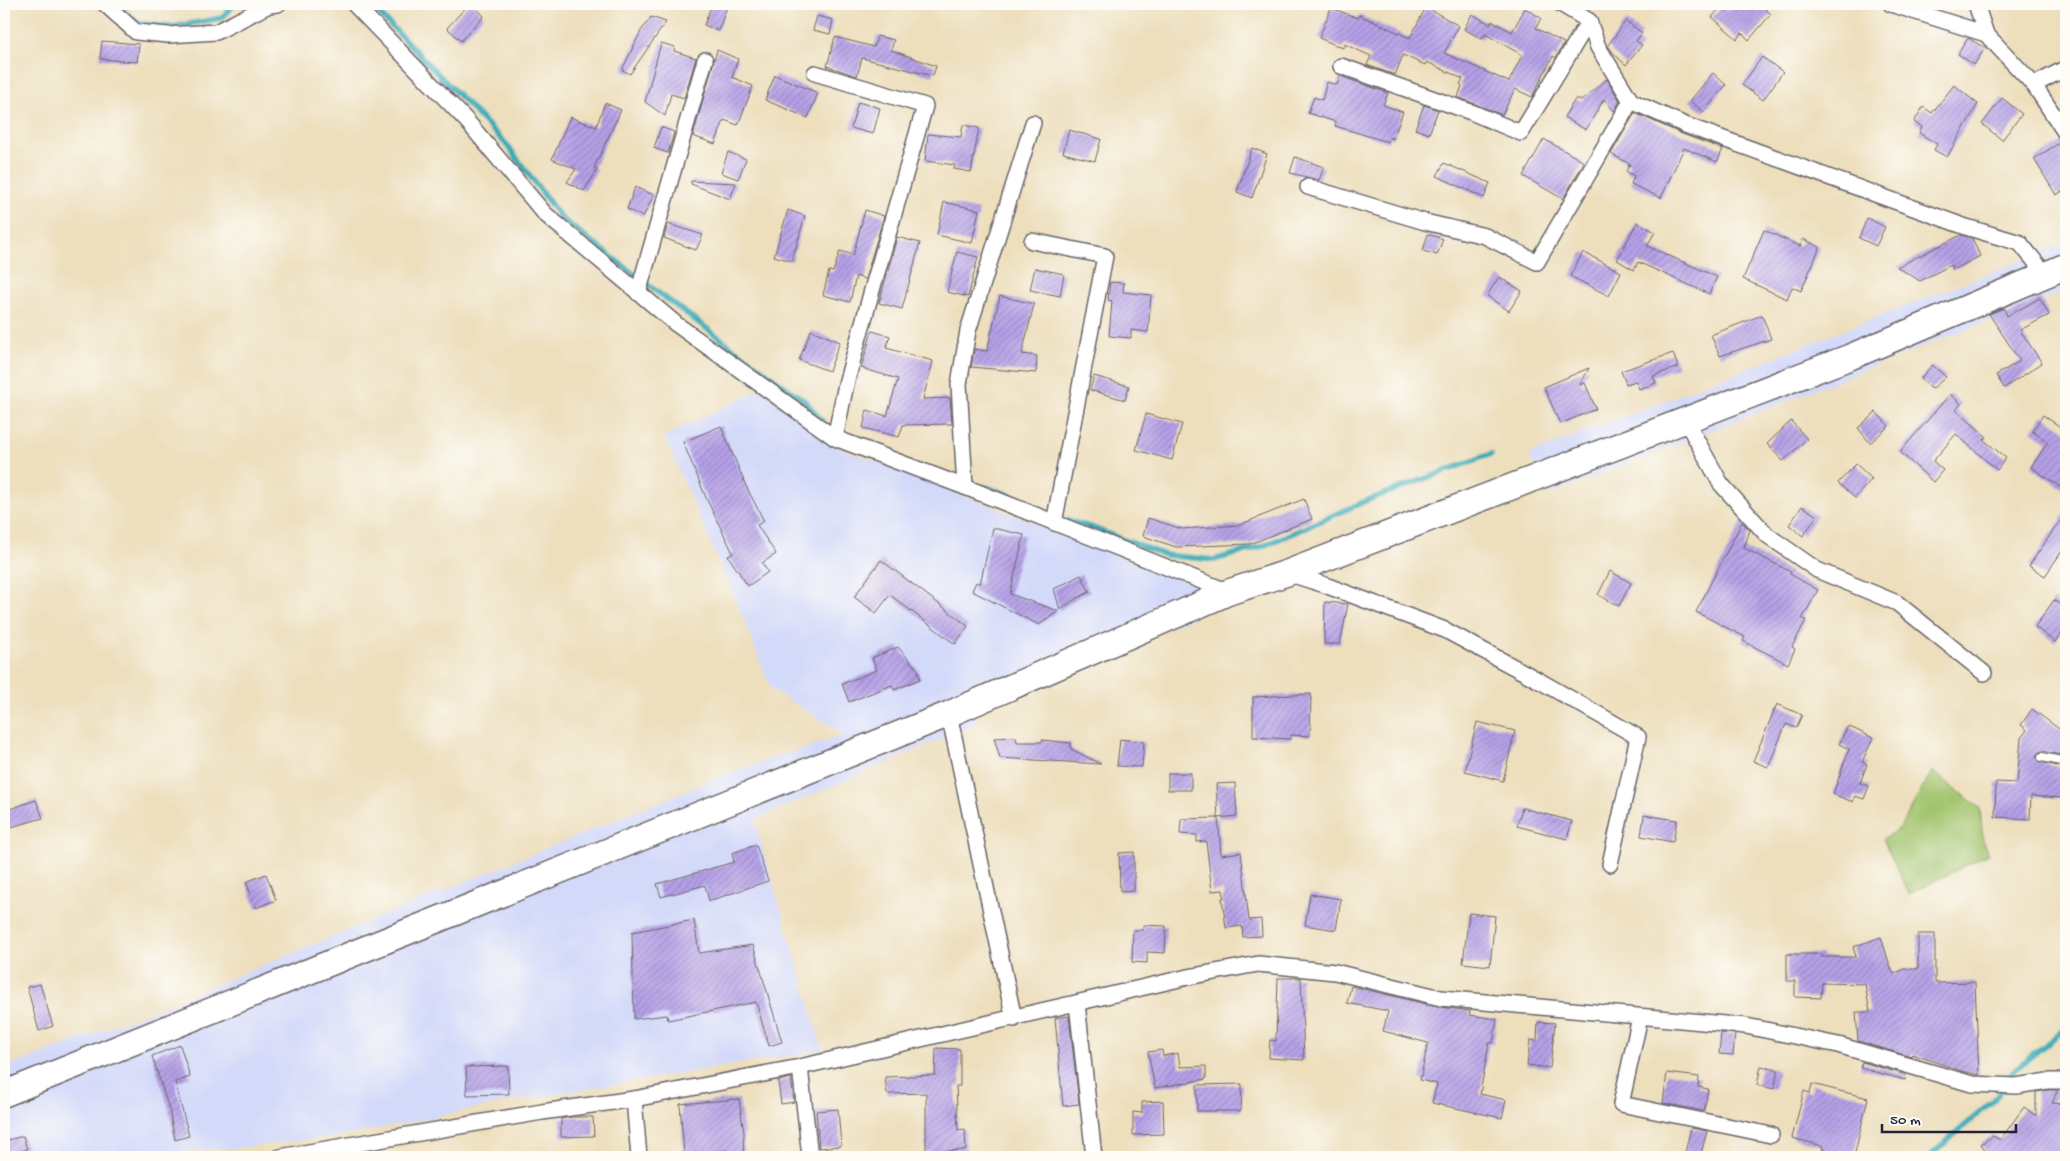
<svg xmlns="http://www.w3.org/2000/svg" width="2070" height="1161" font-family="'Gochi Hand',sans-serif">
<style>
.built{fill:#d3d9f9}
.green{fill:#a2c46d;stroke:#627354}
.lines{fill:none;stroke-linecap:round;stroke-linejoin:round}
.stream{stroke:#3babb8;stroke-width:5.5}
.building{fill:url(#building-hatch)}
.service-casing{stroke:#696468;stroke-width:10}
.minor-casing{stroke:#696468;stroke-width:18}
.trunk-casing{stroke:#696468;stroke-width:28}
.service{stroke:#fff;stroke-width:8}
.minor{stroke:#fff;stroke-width:15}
.trunk{stroke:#fff;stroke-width:25}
</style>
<defs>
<pattern id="building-hatch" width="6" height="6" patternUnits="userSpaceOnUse" patternTransform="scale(1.25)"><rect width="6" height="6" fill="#b6a1e8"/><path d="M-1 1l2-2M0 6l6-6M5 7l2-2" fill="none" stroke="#9483bd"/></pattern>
</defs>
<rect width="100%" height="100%" fill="#fdfcf7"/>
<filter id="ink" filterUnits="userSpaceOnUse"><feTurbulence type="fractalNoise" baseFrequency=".02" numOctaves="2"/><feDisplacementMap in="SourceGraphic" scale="10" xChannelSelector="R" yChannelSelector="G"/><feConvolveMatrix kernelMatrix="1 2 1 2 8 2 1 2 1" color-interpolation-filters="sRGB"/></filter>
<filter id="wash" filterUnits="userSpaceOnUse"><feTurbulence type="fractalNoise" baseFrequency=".0096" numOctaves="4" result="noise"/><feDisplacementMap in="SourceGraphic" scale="20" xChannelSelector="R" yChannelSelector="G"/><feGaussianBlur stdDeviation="1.12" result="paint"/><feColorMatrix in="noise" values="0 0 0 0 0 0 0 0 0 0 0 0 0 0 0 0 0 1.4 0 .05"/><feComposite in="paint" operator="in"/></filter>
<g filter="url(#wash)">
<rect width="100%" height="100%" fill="#eddebc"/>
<g class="built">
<polygon points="2066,243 2066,290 1549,495 1529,454"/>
<polygon points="764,388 830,444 1234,600 974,710 978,723 754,820 823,1050 512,1101 347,1135 238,1148 92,1157 4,1157 4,1068 137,1017 737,770 845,735 771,689 745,622 664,436"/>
</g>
<polygon class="green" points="1932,771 1980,808 1983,842 1988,854 1909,894 1883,839 1900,828"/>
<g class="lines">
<g class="stream">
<polyline points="116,4 139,23 172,27 222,18 235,4"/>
<polyline points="370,4 507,145 561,218 656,291 806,402 823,422"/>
<polyline points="984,487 1008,494 1016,501"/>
<polyline points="1068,521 1093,528 1165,555 1214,560 1263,546 1368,500 1491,454"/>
<polyline points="1929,1157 1994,1100 2013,1071 2066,1028"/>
</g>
</g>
<g id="blocks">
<g class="building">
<polygon points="469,4 472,4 484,16 461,41 447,28"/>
<polygon points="712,4 728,4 718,31 704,25"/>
<polygon points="1734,4 1759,4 1771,14 1749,40 1742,33 1737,39 1712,17 1722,6 1728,11"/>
<polygon points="1426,7 1459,26 1444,53 1509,82 1522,55 1485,34 1482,39 1464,29 1472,14 1490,24 1492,21 1512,32 1525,8 1541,18 1536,28 1564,43 1556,58 1553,56 1532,97 1515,89 1502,115 1458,97 1462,86 1460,84 1463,79 1427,62 1425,65 1403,55 1395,75 1367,65 1371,56 1344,44 1343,48 1319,38 1331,8 1358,18 1359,15 1410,38"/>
<polygon points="817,16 833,20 830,34 813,30"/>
<polygon points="651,17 666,22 630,74 622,70 641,31"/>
<polygon points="1626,21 1642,33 1636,41 1642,45 1626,65 1614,54 1608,45"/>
<polygon points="877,36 894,40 891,50 936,66 933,76 862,58 857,76 827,66 835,37 874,47"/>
<polygon points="1968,38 1985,48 1974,65 1958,54"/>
<polygon points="102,41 139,44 137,62 100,59"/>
<polygon points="661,43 675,47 674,51 696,58 684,98 671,94 665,116 645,102"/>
<polygon points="717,50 738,59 732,77 753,86 738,125 724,120 715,144 693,136"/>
<polygon points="1762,57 1783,72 1763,100 1742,85"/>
<polygon points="1713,73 1726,85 1704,112 1690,101"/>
<polygon points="775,75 818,93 808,118 765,100"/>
<polygon points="1340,76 1388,93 1383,105 1403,112 1393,139 1390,137 1388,142 1335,126 1336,122 1308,113 1314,97 1322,100 1327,82 1337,85"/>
<polygon points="1607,79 1620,101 1614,111 1604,99 1586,130 1564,117 1576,98 1581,101"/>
<polygon points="1954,85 1978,104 1947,157 1934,150 1937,144 1919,133 1922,127 1914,122 1923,107 1932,113"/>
<polygon points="2002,98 2022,114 2002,140 1982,124"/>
<polygon points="858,102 880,108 873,134 851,128"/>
<polygon points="605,103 621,110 594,168 597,170 584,191 567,182 576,169 552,159 570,117 596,127"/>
<polygon points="1424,105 1438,110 1429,134 1415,129"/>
<polygon points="1635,113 1682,134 1723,149 1717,162 1684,148 1661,198 1631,184 1634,176 1626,171 1630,164 1611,154"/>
<polygon points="963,125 979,128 971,172 954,169 955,165 925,161 928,134 961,137"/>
<polygon points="661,127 674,132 668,153 654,148"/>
<polygon points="1069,130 1101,139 1095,161 1063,153"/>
<polygon points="1544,139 1584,162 1563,199 1523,176"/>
<polygon points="2061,142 2066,143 2066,189 2056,195 2034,159"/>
<polygon points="1252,148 1267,154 1252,198 1237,192"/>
<polygon points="728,152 746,159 738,179 721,173"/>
<polygon points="1295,157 1324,167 1319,180 1290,173"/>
<polygon points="1444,163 1490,183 1484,198 1437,176"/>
<polygon points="691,181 736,183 730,199 691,184"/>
<polygon points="635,187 654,195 643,217 627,209"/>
<polygon points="944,202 979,210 972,243 937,235"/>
<polygon points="788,210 805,216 792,261 774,256"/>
<polygon points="865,210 884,216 865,279 856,276 850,302 823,295 829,271 833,272 840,251 853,255"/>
<polygon points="1867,218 1885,227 1876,246 1859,238"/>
<polygon points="1637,222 1655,232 1647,246 1717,277 1709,294 1638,262 1634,270 1617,260"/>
<polygon points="668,224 703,235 696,250 664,238"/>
<polygon points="1764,230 1800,246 1803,239 1820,247 1801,291 1792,287 1787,299 1743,279"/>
<polygon points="1428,234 1443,239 1437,255 1423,251"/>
<polygon points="1961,235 1972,238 1980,256 1953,270 1951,265 1920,281 1897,267"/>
<polygon points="897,237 920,243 902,309 879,303"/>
<polygon points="957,252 978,257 968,297 947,292"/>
<polygon points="1583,252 1621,272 1609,296 1570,276"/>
<polygon points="1035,268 1064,274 1060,296 1030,290"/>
<polygon points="1499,277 1522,291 1509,311 1487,296"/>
<polygon points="1110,282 1124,283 1123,292 1151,295 1148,332 1131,330 1131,338 1109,336 1112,301 1108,300"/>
<polygon points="1000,296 1034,304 1022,354 1037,356 1036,373 971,367 974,349 987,351"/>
<polygon points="2040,298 2049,315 2020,330 2042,363 2004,388 1996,375 2020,361 1989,314 2004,308 2007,316"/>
<polygon points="1762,315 1771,339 1720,356 1711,335"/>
<polygon points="811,330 840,342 829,371 799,360"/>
<polygon points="872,331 890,336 886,348 933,361 923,399 950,398 952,424 903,425 899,437 863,428 867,410 887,416 898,379 861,368"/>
<polygon points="1673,353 1678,367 1653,376 1656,383 1639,389 1636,381 1626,384 1621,371"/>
<polygon points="1932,365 1946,377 1932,389 1920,379"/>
<polygon points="1589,368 1580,385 1585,383 1596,409 1560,424 1544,387"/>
<polygon points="1094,376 1129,386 1125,400 1090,390"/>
<polygon points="1950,394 1961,404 1956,410 1987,437 1984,440 2006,458 1997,470 1956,434 1933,461 1943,470 1933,482 1900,452"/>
<polygon points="1876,412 1889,426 1870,443 1858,428"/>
<polygon points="1146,414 1182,424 1172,460 1136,450"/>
<polygon points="2043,415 2066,431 2066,491 2031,467 2048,442 2032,431"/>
<polygon points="1791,421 1807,439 1783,461 1767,444"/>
<polygon points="721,426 746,486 764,521 757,525 776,554 762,563 768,572 748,586 728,556 733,553 707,500 683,442"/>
<polygon points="1856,464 1872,479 1855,498 1838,483"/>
<polygon points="1304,499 1312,519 1250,544 1176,547 1143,536 1148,518 1182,529 1239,525"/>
<polygon points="1802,506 1817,516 1803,536 1789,525"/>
<polygon points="2066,512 2066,545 2045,576 2029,566"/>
<polygon points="1742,522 1750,530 1744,548 1791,572 1790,574 1818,590 1802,619 1806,620 1792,647 1795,649 1788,664 1743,641 1745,637 1696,612"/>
<polygon points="993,528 1024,535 1010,594 1058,611 1039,625 972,591 976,582 980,584"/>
<polygon points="881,560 968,626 955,644 890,595 876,613 854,597"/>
<polygon points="1610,571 1631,583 1619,606 1598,595"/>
<polygon points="1081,575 1090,592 1077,598 1060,610 1054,589"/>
<polygon points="2054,600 2066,609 2066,626 2055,642 2035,627"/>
<polygon points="1325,602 1348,604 1340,644 1324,644"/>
<polygon points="898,647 918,670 920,679 894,690 892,685 849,702 842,684 877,670 872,658"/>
<polygon points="1311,694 1310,736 1291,735 1291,739 1253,737 1253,697"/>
<polygon points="1777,704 1802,715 1796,728 1786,724 1768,767 1753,761"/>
<polygon points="2032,709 2066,734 2066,752 2064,756 2043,751 2038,753 2036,756 2040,762 2066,768 2063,798 2031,796 2030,819 1995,817 1996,782 2017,783 2021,738 2027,730 2021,725"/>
<polygon points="1477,722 1515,731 1503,781 1465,771"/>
<polygon points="1848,726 1873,738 1862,762 1867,764 1860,783 1869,786 1864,799 1855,796 1853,802 1833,794 1849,749 1839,744"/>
<polygon points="1016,737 1017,742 1042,742 1042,740 1071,743 1071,749 1101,764 1000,758 994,738"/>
<polygon points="1120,739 1144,742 1142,767 1117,766"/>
<rect x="1168" y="773" width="23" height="17"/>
<polygon points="1235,783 1237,816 1218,818 1216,784"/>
<polygon points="36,800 43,818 4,829 4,811"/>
<polygon points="1522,808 1572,821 1567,839 1517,826"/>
<polygon points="1644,815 1677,820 1673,842 1641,836"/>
<polygon points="1218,818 1221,855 1241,852 1249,920 1261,919 1262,936 1243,937 1242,926 1226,928 1222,898 1224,898 1223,890 1212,891 1206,841 1197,842 1197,835 1180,834 1181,819"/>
<polygon points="756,845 768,881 709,901 705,885 661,897 657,884 734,862 732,853"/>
<polygon points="1134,852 1134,891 1120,892 1119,853"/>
<polygon points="266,874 276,900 256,908 246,882"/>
<polygon points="1310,894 1341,899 1336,930 1305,925"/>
<polygon points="1469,913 1495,916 1490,966 1463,963"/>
<polygon points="694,920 699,953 753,945 782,1042 769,1046 756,1002 668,1020 667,1015 634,1019 632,932"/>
<polygon points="1143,925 1166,926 1165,953 1147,952 1147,963 1132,962 1133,930 1143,930"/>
<polygon points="1918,934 1935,934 1935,983 1975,982 1979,1075 1962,1071 1912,1054 1911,1057 1858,1041 1856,1012 1870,1012 1865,984 1822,983 1821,998 1795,997 1795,981 1787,981 1787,954 1822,954 1822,957 1856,957 1853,947 1881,937 1891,969 1894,974 1904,969 1918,969"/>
<polygon points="1278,978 1301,978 1304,1060 1269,1058 1270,1040 1276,1041"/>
<polygon points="40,984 53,1026 39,1031 27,987"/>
<polygon points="1351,986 1426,1004 1426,1005 1470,1011 1469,1015 1497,1019 1493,1043 1489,1043 1480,1094 1506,1100 1502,1118 1432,1103 1437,1084 1420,1080 1428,1043 1383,1031 1388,1011 1347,1003"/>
<polygon points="1069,1016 1079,1104 1063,1106 1055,1018"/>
<polygon points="1538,1022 1555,1023 1550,1068 1527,1065 1530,1040 1537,1041"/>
<polygon points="1721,1033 1735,1034 1733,1055 1719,1054"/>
<polygon points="180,1045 190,1077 175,1082 189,1136 175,1140 169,1109 152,1056"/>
<polygon points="936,1048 960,1049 960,1086 956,1086 958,1130 965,1129 966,1150 926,1152 926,1093 887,1094 885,1077 935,1075"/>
<polygon points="1162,1050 1163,1056 1178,1053 1180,1067 1206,1066 1206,1079 1155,1088 1148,1052"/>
<polygon points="1862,1062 1906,1075 1905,1080 1860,1068"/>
<polygon points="508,1066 509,1094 467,1095 466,1067"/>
<polygon points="1761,1066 1778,1070 1774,1089 1757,1085"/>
<polygon points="1667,1073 1699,1077 1698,1087 1708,1089 1704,1111 1663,1103"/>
<polygon points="791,1078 794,1102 781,1104 778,1081"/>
<polygon points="1242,1084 1241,1111 1197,1111 1197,1085"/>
<polygon points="1812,1084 1868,1098 1854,1157 1825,1157 1827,1150 1822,1149 1823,1146 1792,1138 1804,1091 1810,1093"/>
<polygon points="2049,1090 2058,1090 2052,1103 2066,1104 2066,1151 2063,1157 1990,1157 1981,1144 1993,1136 2000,1140 2024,1107 2036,1116 2036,1092"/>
<polygon points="739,1099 744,1133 743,1157 727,1157 727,1150 684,1154 680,1104"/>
<polygon points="1163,1101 1164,1134 1133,1135 1133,1112 1142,1113 1142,1102"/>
<polygon points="838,1109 841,1146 819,1148 816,1111"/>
<polygon points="571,1117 593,1117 594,1136 561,1137 561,1119"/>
<polygon points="1691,1128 1707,1131 1700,1157 1684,1157"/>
<polygon points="23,1136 27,1149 4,1157 4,1141"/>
</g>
</g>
</g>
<g filter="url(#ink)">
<use href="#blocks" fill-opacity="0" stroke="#696468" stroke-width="1"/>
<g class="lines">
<defs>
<polyline id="service" points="2042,757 2066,762"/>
<g id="minor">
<polyline points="105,4 136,32 168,35 216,32 269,5 278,4"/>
<polyline points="354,4 466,120 545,214 676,324 835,438 965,487 1229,592"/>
<polyline points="1561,4 1589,21 1598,47 1631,101 1685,125 1966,227 2020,243 2046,275"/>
<polyline points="1891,4 1986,34 2034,85 2066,134"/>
<polyline points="1976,4 1986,34"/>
<polyline points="1341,66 1471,112 1521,133 1589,21"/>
<polyline points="815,73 925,106 874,283 846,384 835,438"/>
<polyline points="2034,85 2066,68"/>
<polyline points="1308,187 1425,222 1485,236 1537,262 1631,101"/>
<polyline points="1032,241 1105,256 1054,523"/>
<polyline points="638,293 705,60"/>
<polyline points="1686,421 1721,484 1767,535 1817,570 1897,603 1984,673"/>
<polyline points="965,487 959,384 968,331 1033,123"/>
<polyline points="1287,573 1325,585 1445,630 1538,680 1638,737 1610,864"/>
<polyline points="949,714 1014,1019"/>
<polyline points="1077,1004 1094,1157"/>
<polyline points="1640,1017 1621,1104 1771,1135"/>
<polyline points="800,1067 810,1157"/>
<polyline points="634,1099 639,1157"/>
<polyline points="280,1157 542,1112 634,1099 800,1067 1188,977 1258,964 1335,972 1441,998 1746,1026 1838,1045 1972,1084 2016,1086 2048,1081 2066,1081"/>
</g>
<polyline id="trunk" points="4,1094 949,714 1229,592 1287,573 1850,357 2066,266"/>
</defs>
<use href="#service" class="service-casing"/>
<use href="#minor" class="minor-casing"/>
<use href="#trunk" class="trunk-casing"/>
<use href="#service" class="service"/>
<use href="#minor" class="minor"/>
<use href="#trunk" class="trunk"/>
</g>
</g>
<rect width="2070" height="1161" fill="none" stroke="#fdfcf7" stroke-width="20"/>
<path d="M1882 1124v8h134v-8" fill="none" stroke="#22223b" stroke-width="2.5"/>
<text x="1890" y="1124" font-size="15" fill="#22223b" stroke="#fdfcf7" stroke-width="4" paint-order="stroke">50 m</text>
</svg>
